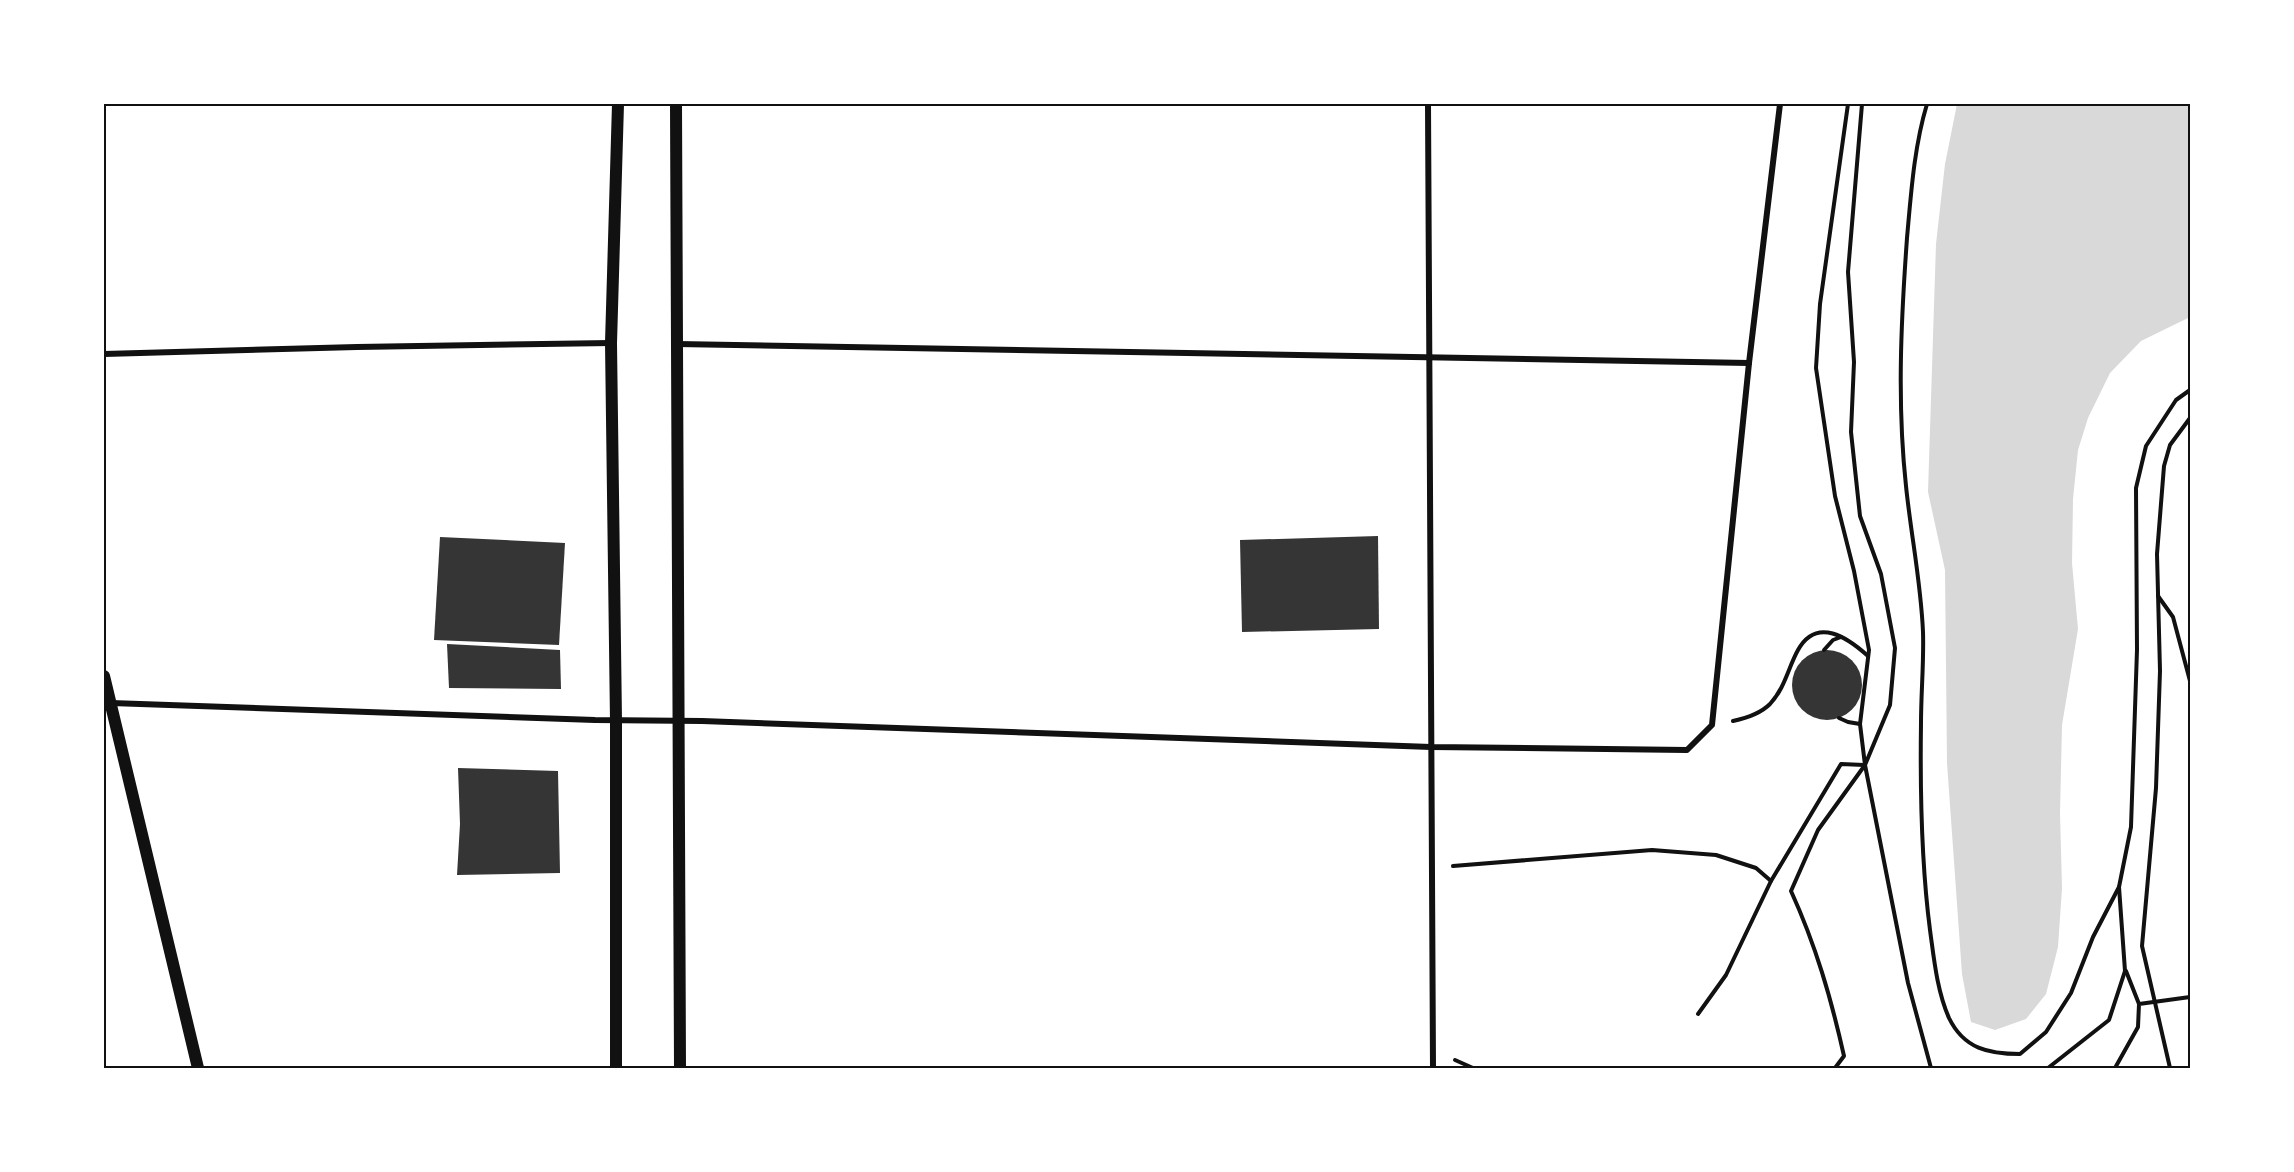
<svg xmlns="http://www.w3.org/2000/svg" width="2294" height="1172" font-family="'Crimson Pro',serif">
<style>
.water{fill:#d9d9d9}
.building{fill:#353535}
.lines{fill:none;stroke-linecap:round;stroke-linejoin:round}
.path{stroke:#111;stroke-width:4}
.minor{stroke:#111;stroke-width:6}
.secondary{stroke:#111;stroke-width:12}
.neatline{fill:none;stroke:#111;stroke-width:2}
</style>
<rect width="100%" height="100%" fill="#fff"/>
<polygon class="water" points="1957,104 2190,104 2190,317 2141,341 2110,373 2088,418 2078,450 2073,499 2072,563 2078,629 2062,725 2060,813 2062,888 2058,947 2046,994 2026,1019 1995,1030 1971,1022 1962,974 1947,763 1945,570 1928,492 1936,244 1945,164"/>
<g class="building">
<polygon points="1378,536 1379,629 1242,632 1240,540"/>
<polygon points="440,537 565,543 559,645 434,640"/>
<polygon points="447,644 560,650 561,689 449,688"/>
<circle cx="1827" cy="685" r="35"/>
<polygon points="458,768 558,771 560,873 457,875 460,824"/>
</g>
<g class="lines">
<g class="path">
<polyline points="1848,104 1820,304 1816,368 1835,496 1854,571 1869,650 1860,724 1865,765 1908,983 1931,1068"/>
<path d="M1927,104C1914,147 1911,194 1907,238C1901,321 1897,403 1906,486C1911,535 1921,583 1923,632C1924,662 1921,692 1921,723C1920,792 1921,861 1930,930C1934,959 1937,991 1949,1018C1964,1049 1989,1054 2020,1054L2046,1032L2071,993L2093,937L2119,887L2131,827L2137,650L2136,488L2146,446L2176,400L2190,390"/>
<polyline points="2158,596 2173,617 2190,681"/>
<polyline points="1824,650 1833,640 1841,637"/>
<polyline points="1839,718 1848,722 1860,724"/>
<path d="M1733,721C1747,718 1760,714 1770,704C1785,688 1788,668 1798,650C1817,616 1848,638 1868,656"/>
<polyline points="1453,866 1652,850 1716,855 1756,868 1771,881"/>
<polyline points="2126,971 2139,1004"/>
<polyline points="1698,1014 1726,975 1771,881 1841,764 1864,765"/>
<polyline points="1455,1060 1473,1068"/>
<path d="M1835,1068L1844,1056C1831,998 1816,946 1791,891L1818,830L1865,765L1890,705L1895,648L1881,574L1860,516L1851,432L1854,362L1848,272L1862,104"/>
<polyline points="2048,1068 2109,1020 2125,971 2119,887"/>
<polyline points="2115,1068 2138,1027 2139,1004 2190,997"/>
<polyline points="2170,1068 2142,946 2156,788 2160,671 2157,554 2164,466 2170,445 2190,418"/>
</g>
<g class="minor">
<polyline points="1428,104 1433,1068"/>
<polyline points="677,344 1749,363"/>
<polyline points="104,354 357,347 611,343"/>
<polyline points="111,703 595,720 702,721 1431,747 1687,750 1712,725 1749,363 1780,104"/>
</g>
<g class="secondary">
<polyline points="676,104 680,1068"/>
<polyline points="104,676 198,1068"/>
<polyline points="616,1068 616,721 611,343 618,104"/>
</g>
</g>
<rect width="2294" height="1172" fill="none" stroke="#ffffff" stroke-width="210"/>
<rect x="105" y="105" width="2084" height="962" class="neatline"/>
</svg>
